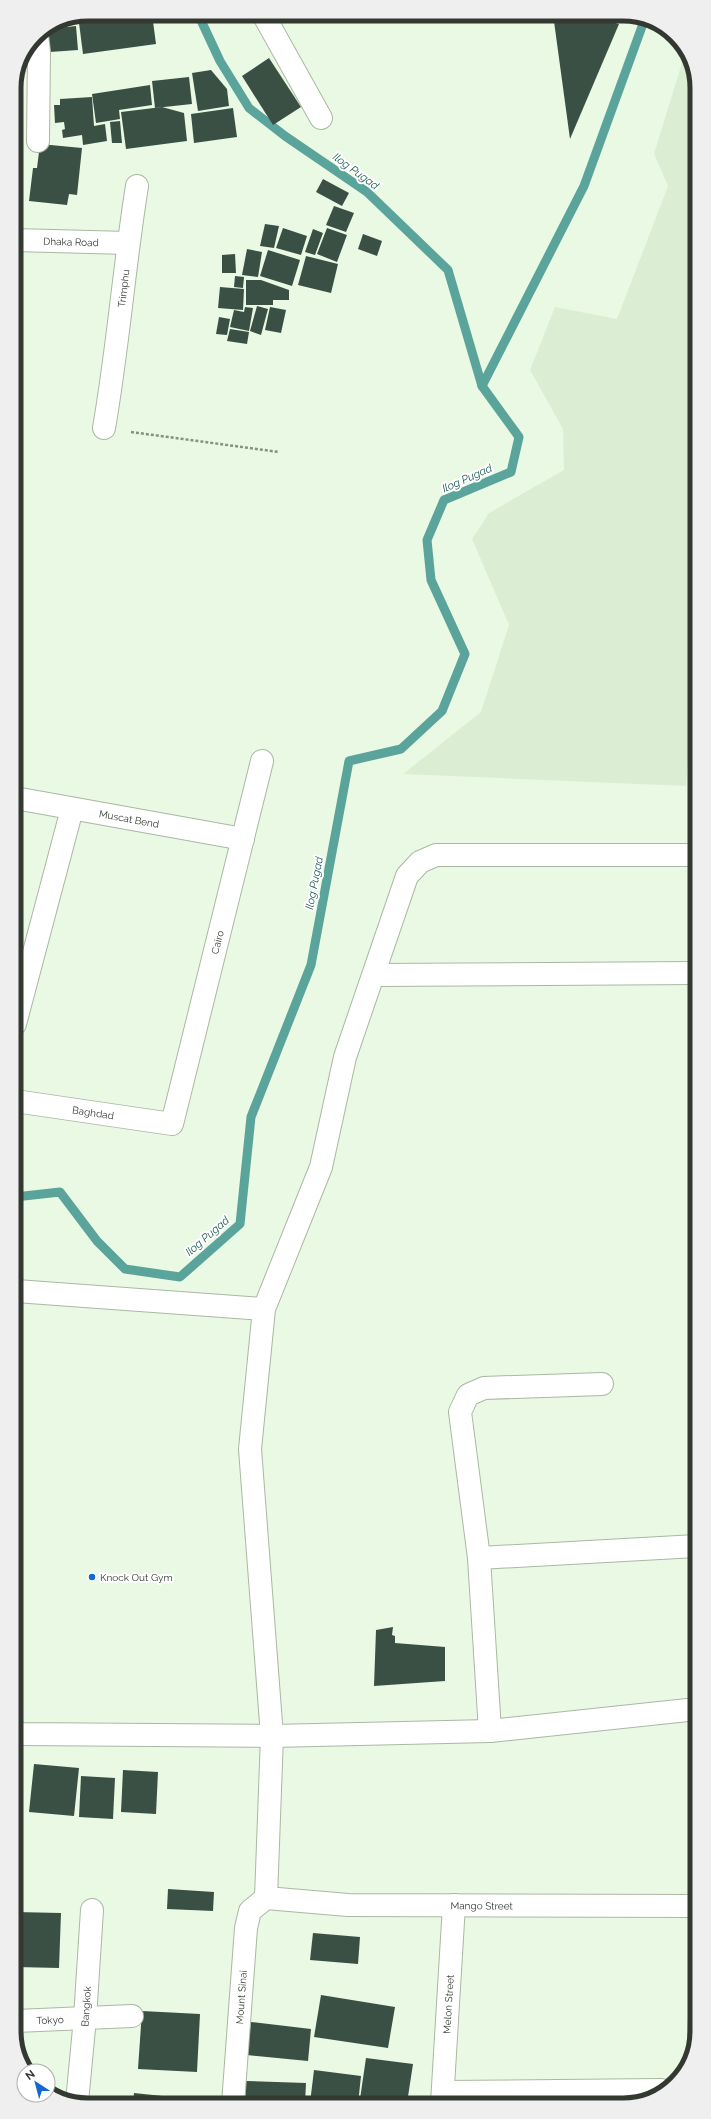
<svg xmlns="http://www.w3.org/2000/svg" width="711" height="2119" font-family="Raleway,sans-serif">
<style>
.built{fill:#dbeed3}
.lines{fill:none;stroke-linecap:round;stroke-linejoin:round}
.stream{stroke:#5aa49b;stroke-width:9}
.building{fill:#3b5045}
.minor-casing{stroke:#aab8a3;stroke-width:24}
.path{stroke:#879183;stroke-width:2.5;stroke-dasharray:3 2;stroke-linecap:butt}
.minor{stroke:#fff;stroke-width:22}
.poi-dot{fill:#1568d2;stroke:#fff;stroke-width:1.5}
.labels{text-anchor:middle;stroke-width:4;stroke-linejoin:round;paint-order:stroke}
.street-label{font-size:10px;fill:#333931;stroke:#fff}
.poi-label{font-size:10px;fill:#333931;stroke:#fff;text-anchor:start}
.water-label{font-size:11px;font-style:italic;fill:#195851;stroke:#fff}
.rim{fill:none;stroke:#333931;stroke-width:5}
</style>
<rect width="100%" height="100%" fill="#eaf9e3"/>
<polygon class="built" points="685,53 695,69 695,733 690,733 686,786 403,774 481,712 509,625 472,539 489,513 564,470 563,429 530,370 555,307 617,319 668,186 654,154"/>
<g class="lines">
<g class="stream">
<polyline points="482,386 584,186 644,21"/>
<polyline points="15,1197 60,1192 97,1241 125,1269 180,1277 240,1224 251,1117 311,965 349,761 401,749 442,711 465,654 431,580 427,540 444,500 511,472 519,437 482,386 448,270 367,192 285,136 249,108 220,61 198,14"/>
</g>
</g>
<g class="building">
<polygon points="141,14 152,14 156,44 83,54 79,23"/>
<polygon points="553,14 580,14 619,24 570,139"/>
<polygon points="76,26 78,50 50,52 48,29"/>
<polygon points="269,58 301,107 273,125 242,76"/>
<polygon points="211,70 227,89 229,106 198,111 192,73"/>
<polygon points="189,77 192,104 155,108 152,81"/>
<polygon points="150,85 152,105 119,110 120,119 96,123 92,94"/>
<polygon points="92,97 94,126 105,124 107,141 83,145 82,135 63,138 62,130 65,129 64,122 55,123 54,105 60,105 60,99"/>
<polygon points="162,107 184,113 187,141 126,149 121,112"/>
<polygon points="233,108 237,137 194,143 191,114"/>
<polygon points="120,121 122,143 112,143 110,122"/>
<polygon points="40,144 82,148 77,195 69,194 67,205 29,201 33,168 37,168"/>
<polygon points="323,179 349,193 342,206 316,192"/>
<polygon points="334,206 354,213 346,232 326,225"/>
<polygon points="265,224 279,226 274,248 260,246"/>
<polygon points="283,228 307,236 301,255 276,248"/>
<polygon points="327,228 347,235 337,262 317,254"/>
<polygon points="313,229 323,233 315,255 305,252"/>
<polygon points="363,234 382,241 377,256 358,249"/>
<polygon points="247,249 262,252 258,277 242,275"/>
<polygon points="268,250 300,260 292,286 260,276"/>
<polygon points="235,254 236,273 222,273 222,255"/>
<polygon points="306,256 338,264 331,293 298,285"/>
<polygon points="235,276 244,277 243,288 234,287"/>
<polygon points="246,280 261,280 289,290 289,300 273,300 273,305 246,305"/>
<polygon points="220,287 244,289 243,310 218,308"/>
<polygon points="257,306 268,309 261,335 250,331"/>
<polygon points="245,307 253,308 249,331 230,327 234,310 244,312"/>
<polygon points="270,307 286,310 281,333 265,330"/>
<polygon points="219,317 230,319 227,335 216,334"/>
<polygon points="230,329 249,332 247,344 227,341"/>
<polygon points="393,1627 392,1635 395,1636 395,1643 445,1647 445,1681 374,1686 376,1630"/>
<polygon points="34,1764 79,1768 74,1816 29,1812"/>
<polygon points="123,1770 158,1772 156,1814 121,1812"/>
<polygon points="81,1776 115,1778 113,1819 79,1817"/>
<polygon points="168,1889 214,1892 213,1911 167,1909"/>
<polygon points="16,1912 61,1913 59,1968 16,1967"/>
<polygon points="313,1933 360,1937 358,1964 310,1960"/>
<polygon points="321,1995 395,2007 388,2048 314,2037"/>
<polygon points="142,2011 200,2014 197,2072 138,2069"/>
<polygon points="688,2017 697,2017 697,2031 687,2061"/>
<polygon points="251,2022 311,2029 308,2061 247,2055"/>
<polygon points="366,2058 413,2064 407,2103 389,2104 360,2099"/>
<polygon points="314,2070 361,2076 358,2104 310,2103"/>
<polygon points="246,2081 306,2083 305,2104 245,2104"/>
<polygon points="134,2093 201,2100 200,2104 133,2105"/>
</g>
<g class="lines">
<defs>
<g id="minor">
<polyline points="263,14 321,118"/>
<polyline points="37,35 39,52 38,141"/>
<path id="s1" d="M14,240L128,243"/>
<path id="s2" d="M104,428C118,348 124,267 137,186"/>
<path id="s3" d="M15,798L243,839"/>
<polyline points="374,975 696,973"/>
<polyline points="15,1024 72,809"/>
<path id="s4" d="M15,1101L172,1124L262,761"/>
<polyline points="16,1291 264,1309"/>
<polyline points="479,1558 696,1546"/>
<polyline points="16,1731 19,1734 272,1736 490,1731 697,1709"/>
<polyline points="490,1731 479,1558 460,1412 468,1395 484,1388 602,1384"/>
<polyline points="266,1898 272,1736 250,1449 264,1309 321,1167 345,1057 407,876 420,862 436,855 696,855"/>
<path id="s5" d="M266,1898L348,1905L697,1906"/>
<path id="s6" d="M16,2021L132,2016"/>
<polyline points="443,2092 661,2090"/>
<path id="s7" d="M77,2102L85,2018L92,1910"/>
<path id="s8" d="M442,2103L454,1905"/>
<path id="s9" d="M233,2104L246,1928L250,1911L266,1898"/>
</g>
</defs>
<use href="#minor" class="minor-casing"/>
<polyline class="path" points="131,432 279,452"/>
<use href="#minor" class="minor"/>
</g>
<circle class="poi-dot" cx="92" cy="1577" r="4"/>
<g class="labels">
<g class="street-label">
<text dy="4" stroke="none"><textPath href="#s1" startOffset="57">Dhaka Road</textPath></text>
<text dy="4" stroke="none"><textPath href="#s2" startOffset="141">Trimphu</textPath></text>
<text dy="4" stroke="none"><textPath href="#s3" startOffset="116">Muscat Bend</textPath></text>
<text dy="4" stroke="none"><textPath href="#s4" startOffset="346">Cairo</textPath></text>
<text dy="4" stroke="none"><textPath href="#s4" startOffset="79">Baghdad</textPath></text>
<text dy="4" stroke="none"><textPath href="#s5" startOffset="216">Mango Street</textPath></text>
<text dy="4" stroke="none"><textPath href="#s9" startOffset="107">Mount Sinai</textPath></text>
<text dy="4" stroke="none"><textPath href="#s8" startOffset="99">Melon Street</textPath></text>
<text dy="4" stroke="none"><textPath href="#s7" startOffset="96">Bangkok</textPath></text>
<text dy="4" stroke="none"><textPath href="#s6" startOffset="34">Tokyo</textPath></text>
</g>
<g class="poi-label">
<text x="100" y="1581">Knock Out Gym</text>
</g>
<g class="water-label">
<text transform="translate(356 171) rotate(36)" y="4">Ilog Pugad</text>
<text transform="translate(467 478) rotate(-24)" y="4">Ilog Pugad</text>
<text transform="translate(314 883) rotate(-79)" y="4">Ilog Pugad</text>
<text transform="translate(207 1236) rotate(-41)" y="4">Ilog Pugad</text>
</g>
</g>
<path d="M0 0H711V2119H0ZM88 21H623A67 67 0 0 1 690 88V2031A67 67 0 0 1 623 2098H88A67 67 0 0 1 21 2031V88A67 67 0 0 1 88 21Z" fill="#efefef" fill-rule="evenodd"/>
<path class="rim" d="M88 21H623A67 67 0 0 1 690 88V2031A67 67 0 0 1 623 2098H88A67 67 0 0 1 21 2031V88A67 67 0 0 1 88 21Z"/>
<g transform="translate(36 2083) rotate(324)"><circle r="19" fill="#ffffff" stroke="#adb0ad"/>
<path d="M0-3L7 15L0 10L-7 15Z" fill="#1568d2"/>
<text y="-6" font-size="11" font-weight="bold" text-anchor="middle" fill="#333931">N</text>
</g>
</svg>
